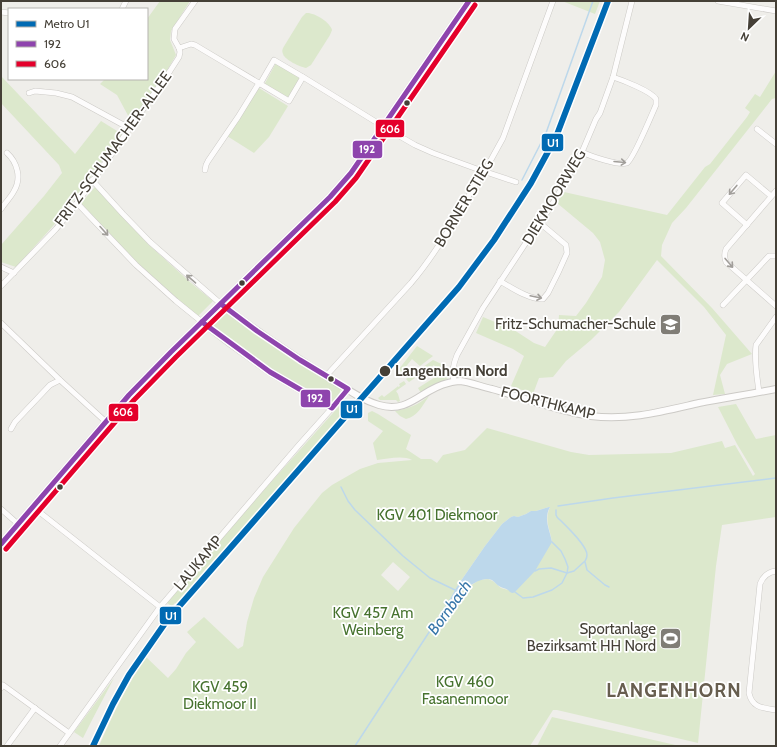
<svg xmlns="http://www.w3.org/2000/svg" width="777" height="747" font-family="Cabin,sans-serif">
<style>
.green{fill:#dce8cc;fill-rule:evenodd}
.water{fill:#bdd8eb}
.lines{fill:none;stroke-linecap:round;stroke-linejoin:round}
.stream{stroke:#bdd8eb;stroke-width:1.5}
.minor-casing{stroke:#cccac6;stroke-width:6}
.tertiary-casing{stroke:#cccac6;stroke-width:8}
.minor{stroke:#fdfcfc;stroke-width:5}
.tertiary{stroke:#fdfcfc;stroke-width:6}
.bus-1-casing{stroke:#fff;stroke-width:8}
.bus-2-casing{stroke:#fff;stroke-width:8}
.bus-1{stroke:#8e44ad;stroke-width:5}
.bus-2{stroke:#e4002b;stroke-width:5}
.metro-1-casing{stroke:#fff;stroke-width:9}
.metro-1{stroke:#006ab3;stroke-width:6}
.oneway{stroke:#a19e9a}
.bus-dot{fill:#454037;stroke:#fff;stroke-width:1.5}
.labels{text-anchor:middle;stroke-width:3.5;stroke-linejoin:round;paint-order:stroke}
.street-label{font-size:15px;fill:#454037;stroke:#fff}
.poi-label{font-size:15px;fill:#454037;stroke:#fff;text-anchor:end}
.stop-label{font-size:15px;font-weight:bold;fill:#454037;stroke:#fff;text-anchor:start}
.park-label{font-size:15px;fill:#46722e;stroke:#fff}
.water-label{font-size:16px;font-style:italic;fill:#3776a9;stroke:#fff}
.district-label{font-size:19px;font-weight:bold;letter-spacing:1px;fill:#675e4f;stroke:#fff}
.line-badge{stroke:#fff;stroke-width:1.5}
.badge-label{font-size:11px;text-anchor:middle;font-weight:bold;fill:#fff}
</style>
<rect width="100%" height="100%" fill="#efeeea"/>
<g class="green">
<polygon points="160,1 190,1 171,31 170,40 176,55 165,74 131,121 117,95 100,84 105,79 147,79 147,19"/>
<polygon points="562,1 600,1 595,14"/>
<path d="M306,13C314,12 330,22 332,30L330,35L311,65L306,68C300,67 285,60 283,54C282,51 282,51 283,48L302,17Z"/>
<polygon points="276,63 300,78 287,99 264,85"/>
<polygon points="776,71 776,98 772,99 686,208 672,223 662,245 661,256 712,308 752,354 727,364 720,375 725,394 713,395 726,335 704,307 657,260 619,312 591,340 566,361 553,377 539,378 533,394 511,386 524,356 513,349 476,333 483,317 514,330 534,343 545,347 558,328 559,315 576,316 586,303 602,277 605,260 600,242 593,233 557,203 564,192 667,215 705,167 710,164 747,117 750,112 745,108 755,94 760,97"/>
<polygon points="1,76 75,154 101,121 122,134 75,198 53,226 16,267 1,262 1,245 44,196 62,173 59,165 1,103"/>
<polygon points="259,88 288,106 269,137 254,153 227,136"/>
<polygon points="95,187 149,245 191,283 213,301 198,316 179,300 122,249 81,203"/>
<polygon points="225,311 261,338 301,364 341,388 339,395 330,404 296,384 269,367 211,326"/>
<polygon points="417,346 433,356 420,366 412,359 404,369 405,373 404,374 399,369"/>
<polygon points="433,360 450,368 450,371 448,371 443,369 442,367 436,368 434,365 409,382 406,379"/>
<polygon points="440,370 450,376 450,377 421,393 418,388 440,374 438,372"/>
<polygon points="404,381 406,384 396,391 398,394 400,401 398,402 396,400 380,400 378,398 382,395 384,397 397,387 397,386 398,387 400,386 399,384"/>
<path d="M429,396C423,405 417,417 406,419L400,416L395,411C411,408 417,405 429,396Z"/>
<polygon points="342,403 350,406 303,462 177,605 175,603 172,606 167,603 245,511"/>
<path d="M736,404L756,439L776,435V517L722,525L716,566L698,743L557,710H553L530,746H99C112,716 127,685 146,657L168,678L176,669L186,653L196,642L187,632L204,617L238,649L243,646L247,622L254,598L263,577L294,528L322,493L332,485L360,469L378,463L412,460C403,455 387,459 377,460L373,443L383,431L368,421V413L372,411L378,414L411,435L406,449L421,459H431L437,463L443,455L465,450L487,428L571,452L589,455L671,453L722,441L725,448L735,445L753,476L755,474L737,444L718,407ZM549,507H550C544,521 550,528 552,542L508,590L501,588L493,581L488,579L479,580L450,600L456,588L485,546L502,524L511,517L514,516L518,517L526,514L531,511H536ZM393,562L410,577L398,591L381,575Z"/>
<polygon points="114,678 92,720 83,738 74,732"/>
<polygon points="552,717 680,746 537,746"/>
</g>
<path class="water" d="M549,507H550C543,519 550,530 552,542L535,571L515,592L513,593C511,593 509,591 508,590C505,588 502,588 499,586C497,585 495,582 492,580C480,574 459,594 449,601L456,588L485,546L502,524L511,517L514,516L518,517L526,514L531,511H536Z"/>
<g class="lines">
<g class="stream">
<polyline points="522,180 546,133 593,1"/>
<polyline points="341,487 348,501 355,510 403,556 430,578 455,590"/>
<polyline points="558,506 613,498 776,478"/>
<polyline points="585,562 587,570 605,585 609,587"/>
<path d="M535,571L539,569L551,568L567,573L574,571L585,561C586,559 587,558 587,555C587,545 565,525 557,517L556,515V510"/>
<polyline points="515,592 523,598 533,597 552,590 562,583 567,573 568,567 565,559 561,551 552,542"/>
<polyline points="355,746 450,600"/>
</g>
<defs>
<g id="minor">
<polyline points="718,1 776,11"/>
<polyline points="122,9 126,1"/>
<polyline points="1,12 9,13"/>
<polyline points="179,48 191,44 195,45 289,101 303,77 389,130 415,145 433,153 477,169 516,182"/>
<polyline points="260,84 274,60 303,77"/>
<polyline points="29,93 35,91 56,93 72,97 129,128"/>
<polyline points="757,129 776,144"/>
<path d="M582,152C590,156 619,166 627,163C633,160 652,114 656,105V99C651,91 622,80 613,77"/>
<polyline points="205,170 206,165 208,161 238,117 259,83"/>
<polyline points="92,180 123,214 150,242 221,304"/>
<path d="M776,191L726,249C724,254 724,257 726,262L776,306"/>
<polyline points="77,203 136,265 176,301 202,322"/>
<path d="M1,209C5,203 11,197 14,191C22,178 17,162 7,153"/>
<polyline points="747,225 722,203 746,175 771,196"/>
<polyline points="1,267 14,273"/>
<path d="M500,281C512,288 530,300 543,299L548,293L558,273L567,253L566,245L540,223"/>
<polyline points="1,286 56,229 77,203 170,71 179,57 180,52 179,48 174,39 175,29 195,1"/>
<polyline points="723,305 769,256 776,256"/>
<polyline points="1,323 60,380 106,422"/>
<path d="M326,376L411,283C439,250 459,212 481,175L487,167L503,138L553,1"/>
<path d="M454,381C452,371 453,365 457,355L483,308L529,238L540,223L558,195L582,152L596,119L600,113L613,77L632,1"/>
<path d="M759,392C757,377 754,360 756,345L776,317"/>
<polyline points="11,429 15,422 50,385 60,380"/>
<polyline points="33,507 160,607"/>
<polyline points="1,509 18,524"/>
<path d="M776,571C768,572 763,576 760,584L749,693C752,708 763,708 776,710"/>
<polyline points="1,688 3,685 69,733"/>
<polyline points="7,746 35,708"/>
<polyline points="60,746 160,607 299,445 332,408"/>
</g>
<g id="tertiary">
<path d="M221,304C256,331 293,356 331,379C346,388 361,400 379,405C410,414 421,389 448,383C452,382 456,381 460,381C470,382 482,387 492,389C525,398 557,411 591,416C628,421 664,411 699,403C725,398 750,394 776,389"/>
<polyline points="202,322 231,344 270,372 332,408 348,389"/>
<polyline points="1,544 129,395 171,352 330,197 351,173 469,1"/>
</g>
</defs>
<use href="#minor" class="minor-casing"/>
<use href="#tertiary" class="tertiary-casing"/>
<use href="#minor" class="minor"/>
<use href="#tertiary" class="tertiary"/>
<defs>
<g id="bus-1">
<polyline points="202,322 270,372 332,408 348,389 300,360 257,331 221,304"/>
<polyline points="1,544 129,395 171,352 330,197 351,173 469,1"/>
</g>
<polyline id="bus-2" points="6,549 134,400 176,357 335,202 356,178 475,5"/>
</defs>
<use href="#bus-1" class="bus-1-casing"/>
<use href="#bus-2" class="bus-2-casing"/>
<use href="#bus-1" class="bus-1"/>
<use href="#bus-2" class="bus-2"/>
<defs>
<polyline id="metro-1" points="93,746 113,704 129,675 168,619 459,287 494,240 531,183 556,137 608,1"/>
</defs>
<use href="#metro-1" class="metro-1-casing"/>
<use href="#metro-1" class="metro-1"/>
</g>
<defs><path id="oneway-shaft" d="M-6 0H5M1.5-3L5.5 0L1.5 3" fill="none" stroke-width="1.6" stroke-linecap="round" stroke-linejoin="round"/></defs>
<g class="oneway">
<use href="#oneway-shaft" transform="translate(620 162) rotate(5)"/>
<use href="#oneway-shaft" transform="translate(733 190) rotate(130)"/>
<use href="#oneway-shaft" transform="translate(104 231) rotate(48)"/>
<use href="#oneway-shaft" transform="translate(729 263) rotate(49)"/>
<use href="#oneway-shaft" transform="translate(191 279) rotate(-139)"/>
<use href="#oneway-shaft" transform="translate(536 297) rotate(12)"/>
</g>
<defs>
<symbol id="school-square" viewBox="-11 -11 22 22"><rect x="-9" y="-9" width="18" height="18" rx="4" fill="#807d76" stroke="#fff"/><path d="M0-5L7-2L0 1L-7-2ZM-4 1L0 2.5L4 1V4Q0 6-4 4Z" fill="#fff"/></symbol>
<symbol id="stadium-square" viewBox="-11 -11 22 22"><rect x="-9" y="-9" width="18" height="18" rx="4" fill="#807d76" stroke="#fff"/><path d="M0-5a6.5 5 0 1 0 0 10a6.5 5 0 1 0 0-10ZM-3.5-1.8h7v3.6h-7Z" fill="#fff"/></symbol>
</defs>
<g fill-rule="evenodd">
<use href="#school-square" x="658" y="312" width="25" height="25"/>
<use href="#stadium-square" x="658" y="626" width="25" height="25"/>
</g>
<g class="bus-dot">
<circle cx="407" cy="103" r="3.5"/>
<circle cx="242" cy="283" r="3.5"/>
<circle cx="385" cy="371" r="6"/>
<circle cx="331" cy="379" r="3.5"/>
<circle cx="60" cy="487" r="3.5"/>
</g>
<g class="labels">
<g class="street-label">
<text transform="translate(113 149) rotate(-54)" y="5">FRITZ-SCHUMACHER-ALLEE</text>
<text transform="translate(554 197) rotate(-59)" y="5">DIEKMOORWEG</text>
<text transform="translate(464 203) rotate(-59)" y="5">BORNER STIEG</text>
<text transform="translate(548 403) rotate(14)" y="5">FOORTHKAMP</text>
<text transform="translate(198 563) rotate(-50)" y="5">LAUKAMP</text>
</g>
<g class="poi-label">
<text x="656" y="329">Fritz-Schumacher-Schule</text>
<text x="656" y="634">Sportanlage<tspan x="656" dy="17">Bezirksamt HH Nord</tspan></text>
</g>
<g class="stop-label">
<text x="395" y="376">Langenhorn Nord</text>
</g>
<g class="park-label">
<text x="437" y="520">KGV 401 Diekmoor</text>
<text x="373" y="618">KGV 457 Am<tspan x="373" dy="17">Weinberg</tspan></text>
<text x="465" y="687">KGV 460<tspan x="465" dy="17">Fasanenmoor</tspan></text>
<text x="220" y="692">KGV 459<tspan x="220" dy="17">Diekmoor II</tspan></text>
</g>
<g class="water-label">
<text transform="translate(449 607) rotate(-54)" y="6">Bornbach</text>
</g>
<g class="district-label">
<text x="674" y="697">LANGENHORN</text>
</g>
</g>
<g class="line-badge">
<rect x="375" y="119" width="30" height="19" rx="4" fill="#e4002b"/>
<rect x="541" y="133" width="23" height="19" rx="4" fill="#006ab3"/>
<rect x="352" y="140" width="31" height="19" rx="4" fill="#8e44ad"/>
<rect x="300" y="389" width="31" height="19" rx="4" fill="#8e44ad"/>
<rect x="340" y="400" width="23" height="19" rx="4" fill="#006ab3"/>
<rect x="108" y="403" width="31" height="19" rx="4" fill="#e4002b"/>
<rect x="159" y="606" width="23" height="19" rx="4" fill="#006ab3"/>
</g>
<g class="badge-label">
<text x="390" y="133">606</text>
<text x="553" y="147">U1</text>
<text x="367" y="153">192</text>
<text x="315" y="402">192</text>
<text x="352" y="413">U1</text>
<text x="123" y="416">606</text>
<text x="171" y="620">U1</text>
</g>
<rect width="777" height="747" fill="none" stroke="#454037" stroke-width="4"/>
<rect x="8" y="8" width="140" height="72" fill="#ffffff" stroke="#b5b3af"/>
<rect x="16" y="21" width="20" height="6" fill="#006ab3" stroke="#b5b3af"/>
<text x="44" y="28" font-size="12" fill="#454037">Metro U1</text>
<rect x="16" y="41" width="20" height="6" fill="#8e44ad" stroke="#b5b3af"/>
<text x="44" y="48" font-size="12" fill="#454037">192</text>
<rect x="16" y="61" width="20" height="6" fill="#e4002b" stroke="#b5b3af"/>
<text x="44" y="68" font-size="12" fill="#454037">606</text>
<g transform="translate(749 28) rotate(205)" stroke="#ffffff" stroke-width="3" paint-order="stroke">
<path d="M0-3L7 15L0 10L-7 15Z" fill="#454037"/>
<text y="-6" font-size="11" font-weight="bold" text-anchor="middle" fill="#454037">N</text>
</g>
</svg>
